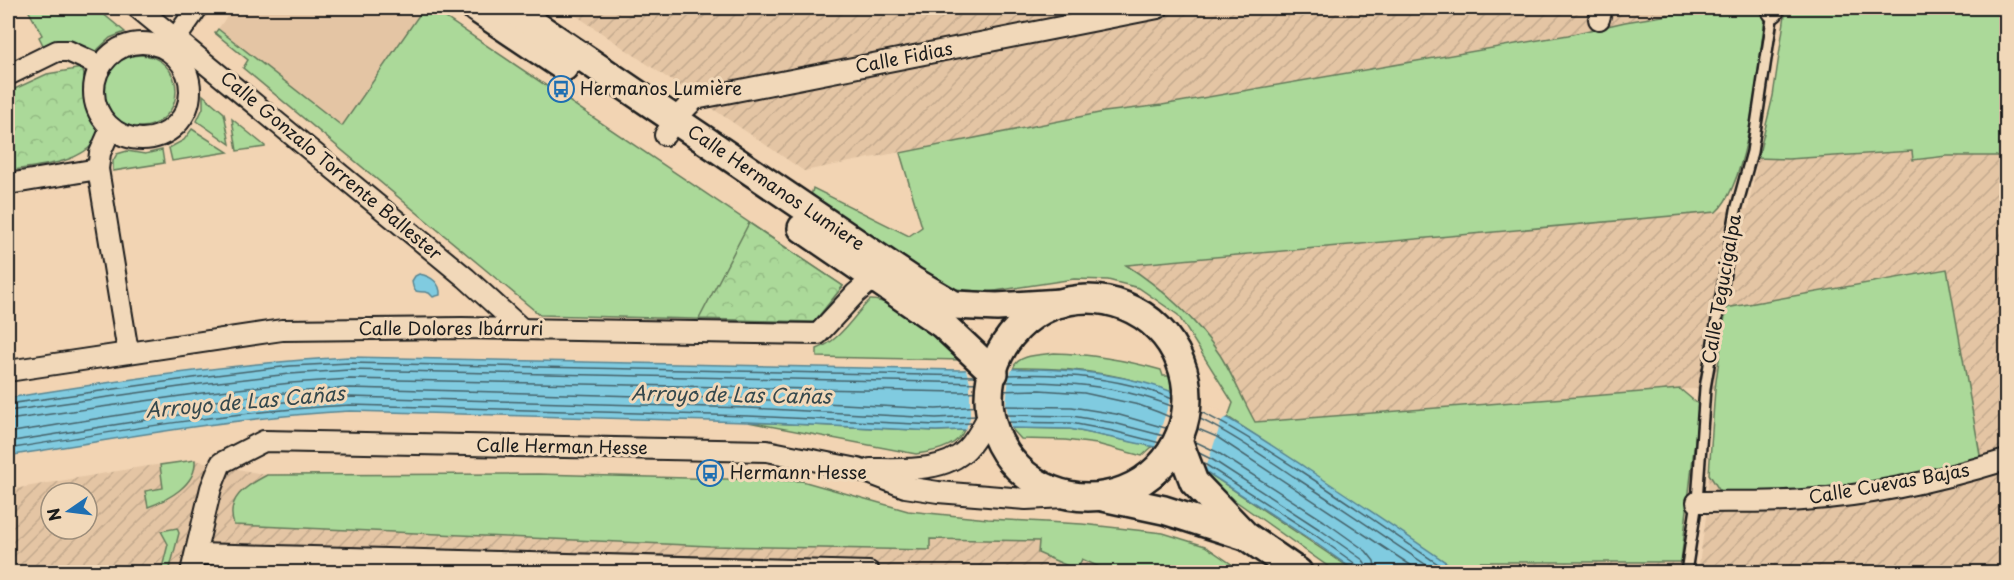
<svg xmlns="http://www.w3.org/2000/svg" width="2014" height="580" font-family="'Playpen Sans',sans-serif">
<style>
.built{fill:#e4c5a4}
.industrial{fill:url(#industrial-furrows);fill-rule:evenodd}
.green{fill:#abd999;stroke:#647a5a;stroke-width:1.5}
.forest{fill:url(#forest-crowns);stroke:#647a5a;stroke-width:1.5}
.water{fill:#80cbe0;stroke:#588592;stroke-width:1.5}
.pier{fill:#f2d4b3}
.lines{fill:none;stroke-linecap:round;stroke-linejoin:round}
.shore{stroke:#44626a;stroke-width:1.5}
.lane-casing{stroke:#1c1c1c;stroke-width:14}
.street-casing{stroke:#1c1c1c;stroke-width:24}
.secondary-casing{stroke:#1c1c1c;stroke-width:32}
.lane{stroke:#f1d8b9;stroke-width:9}
.street{stroke:#f1d8b9;stroke-width:20}
.secondary{stroke:#f1d8b9;stroke-width:27}
.labels{text-anchor:middle;stroke-width:6;stroke-linejoin:round;paint-order:stroke}
.street-label{font-size:18px;fill:#1c1c1c;stroke:#f1d8b9}
.poi-label{font-size:18px;fill:#1c1c1c;stroke:#f1d8b9;text-anchor:start}
.water-label{font-size:20px;font-style:italic;fill:#35484d;stroke:#f1d8b9}
</style>
<defs>
<pattern id="industrial-furrows" width="10" height="10" patternUnits="userSpaceOnUse" patternTransform="scale(1.5)"><rect width="10" height="10" fill="#e4c5a4"/><path d="M-1 1l2-2M0 10L10 0M9 11l2-2" fill="none" stroke="#c3a98d"/></pattern>
<pattern id="forest-crowns" width="20" height="18" patternUnits="userSpaceOnUse" patternTransform="scale(1.5)"><rect width="20" height="18" fill="#abd999"/><path d="M2 6a3 3 0 1 1 6 0M12 15a3 3 0 1 1 6 0" fill="none" stroke="#93ba83"/></pattern>
</defs>
<rect width="100%" height="100%" fill="#f2d4b3"/>
<filter id="ink" filterUnits="userSpaceOnUse"><feTurbulence type="fractalNoise" baseFrequency=".0167" numOctaves="2"/><feDisplacementMap in="SourceGraphic" scale="12" xChannelSelector="R" yChannelSelector="G"/><feConvolveMatrix kernelMatrix="1 2 1 2 8 2 1 2 1" color-interpolation-filters="sRGB"/></filter>
<g filter="url(#ink)">
<polygon class="built" points="233,8 419,8 422,10 342,126 218,29"/>
<g class="industrial">
<polygon points="565,8 1712,8 1625,22 1568,35 1162,105 1104,112 804,171"/>
<polygon points="1913,151 1914,160 1947,156 2006,156 2006,572 1479,572 1480,562 1681,562 1699,564 1706,517 1715,389 1680,389 1254,422 1219,354 1181,307 1149,280 1125,265 1748,209 1758,158 1788,159"/>
<path d="M195,460L267,475L538,474L802,481L908,511L988,519L1082,524L1163,533L1205,546L1243,572H8V490L141,467ZM51,493H87V529H51Z"/>
</g>
<g class="green">
<polygon points="27,8 96,8 125,32 110,38 92,55 79,48 56,41 44,47 39,37 42,35"/>
<polygon points="424,8 431,8 843,286 814,322 540,315 243,68 248,60 215,33 218,29 342,126"/>
<path d="M1712,8H1759L1765,18C1758,65 1750,182 1716,212L1126,265C1161,287 1197,320 1220,355C1233,376 1243,400 1255,422L1680,389L1699,405L1681,562H1480L1479,572H1460L1228,417L1233,403L1178,315L1139,288L1108,280L1074,279L988,292L955,289L926,273L811,196L813,188L909,236L922,227L900,153L1104,112L1162,105L1568,35L1625,22Z"/>
<polygon points="1786,8 2006,8 2006,156 1947,156 1913,160 1912,151 1788,159 1758,158 1773,96"/>
<circle cx="140" cy="91" r="36"/>
<polygon points="203,95 224,113 230,144 197,121 203,108"/>
<polygon points="232,119 265,146 265,147 237,151"/>
<polygon points="192,129 228,152 172,161 169,148 184,140"/>
<polygon points="162,150 164,163 113,171 113,161 117,154 127,151 145,154"/>
<polygon points="1947,269 1981,460 1858,488 1805,494 1721,493 1709,474 1715,389 1726,308"/>
<path d="M870,300C896,299 945,341 962,360L817,357V349C841,340 852,317 870,300Z"/>
<path d="M1054,353C1091,354 1125,360 1161,370L1163,376H1169L1172,393C1122,372 1066,367 1013,368C1018,354 1041,355 1054,353Z"/>
<path d="M748,422L936,431L964,430C958,447 933,452 916,454Z"/>
<polygon points="1011,428 1070,429 1153,446 1142,456 1097,444 1065,440 1021,439"/>
<path d="M195,460C197,485 167,500 148,507L145,491L163,488L160,465Z"/>
<polygon points="1205,471 1356,572 1336,572 1237,502 1203,475"/>
<path d="M538,474L802,481L908,511L988,519L1082,524L1163,533L1205,546L1243,572H1110L1082,559L1077,570L1038,553L1039,541L930,539V550L710,546L234,525C225,498 246,486 267,475Z"/>
<polygon points="177,528 179,533 169,572 161,572 168,544 161,531"/>
</g>
<g class="forest">
<path d="M82,68C86,75 83,84 83,92C84,107 91,120 100,133C86,165 38,165 8,171V92L47,74Z"/>
<polygon points="749,223 843,286 814,322 699,319"/>
</g>
<g class="water">
<path d="M419,274C431,276 441,283 440,295L433,297L429,293C418,289 414,297 412,281L415,276Z"/>
<path d="M349,357L959,370C1022,368 1083,366 1145,383C1204,399 1255,434 1306,468C1358,502 1409,537 1460,572H1357L1311,540L1205,471L1155,447L1070,429L1011,428L936,431L748,422L350,411C235,417 121,438 8,456V398C121,380 235,363 349,357Z"/>
</g>
<g class="pier">
<polygon points="1014,365 1009,377 1006,404 1011,428 1013,431 964,433 970,418 970,382 965,367"/>
<polygon points="1171,389 1229,415 1228,417 1222,420 1205,471 1155,447 1172,393"/>
</g>
<g class="lines">
<g class="shore">
<path d="M1009,375C1054,373 1101,376 1145,389C1202,407 1252,440 1302,472C1352,505 1401,539 1450,572"/>
<path d="M1006,382C1051,381 1096,384 1141,396C1197,411 1246,444 1293,476C1341,507 1389,540 1437,572"/>
<polyline points="8,404 200,377 290,366 349,363 975,376"/>
<polyline points="998,406 1072,407 1116,414 1169,429"/>
<polyline points="8,411 201,384 290,374 349,370 983,383"/>
<polyline points="1001,415 1072,416 1114,423 1164,436"/>
<polyline points="8,420 202,393 291,383 350,379 959,392 1039,390 1084,393 1139,405 1158,412 1217,437 1421,572"/>
<polyline points="998,422 1071,423 1113,431 1164,444"/>
<path d="M8,433C121,415 235,394 350,388L748,399L936,409L981,406"/>
<polyline points="1194,441 1217,452 1324,521 1366,551 1374,561 1376,572"/>
<path d="M8,442C121,424 235,403 350,397L748,408L936,418L976,416"/>
<path d="M8,449C121,430 235,411 350,405L748,416L936,425L971,423"/>
<polyline points="1199,453 1213,460 1319,529 1363,560 1367,566 1367,572"/>
<polyline points="1203,463 1315,535 1357,565 1360,572"/>
</g>
<defs>
<polyline id="lane" points="1686,572 1697,502 1705,388 1736,210 1752,152 1773,12"/>
<g id="street">
<polyline points="138,8 466,278 522,329"/>
<polyline points="1773,12 1773,8"/>
<polyline points="1599,19 1602,8"/>
<circle cx="142" cy="91" r="48"/>
<polyline points="172,49 176,38 197,8"/>
<polyline points="8,75 57,51 68,51 101,66"/>
<polyline points="111,128 100,153 98,169 128,352"/>
<polyline points="665,135 675,119 695,99 1158,8"/>
<polyline points="8,184 98,169"/>
<polyline points="8,371 282,330 462,328 818,334 855,294 874,278"/>
<path d="M870,469C901,469 944,473 967,449C977,439 983,425 990,413"/>
<path d="M1697,502C1733,501 1768,503 1803,500C1869,496 1944,479 2006,460"/>
<polyline points="196,554 869,572"/>
<polyline points="191,572 211,488 221,463 264,441 767,451 858,469 905,487 938,492 1026,499 1085,496"/>
</g>
<g id="secondary">
<polyline points="476,8 564,67"/>
<polyline points="510,8 913,281 954,305 997,307 1061,303"/>
<polyline points="802,228 942,324 994,373"/>
<circle cx="1088" cy="398" r="99"/>
<polyline points="1178,440 1194,482 1246,536 1298,572"/>
<polyline points="1103,497 1164,510 1245,536"/>
</g>
</defs>
<use href="#lane" class="lane-casing"/>
<use href="#street" class="street-casing"/>
<use href="#secondary" class="secondary-casing"/>
<use href="#lane" class="lane"/>
<use href="#street" class="street"/>
<use href="#secondary" class="secondary"/>
</g>
</g>
<defs>
<symbol id="bus-ring" viewBox="-11 -11 22 22"><circle r="9.5" fill="#f1d8b9" stroke="#1f6fb2" stroke-width="1.5"/><path d="M-5-6H5V4H4V6H2V4H-2V6H-4V4H-5ZM-3.5-4V0h7V-4ZM-3.5 1.2v1.5H-2V1.2ZM2 1.2v1.5H3.5V1.2Z" fill="#1f6fb2"/></symbol>
</defs>
<g fill-rule="evenodd">
<use href="#bus-ring" x="546" y="74" width="30" height="30"/>
<use href="#bus-ring" x="695" y="458" width="30" height="30"/>
</g>
<g class="labels">
<g class="street-label">
<text transform="translate(904 58) rotate(-11)" y="6">Calle Fidias</text>
<text transform="translate(331 166) rotate(40)" y="6">Calle Gonzalo Torrente Ballester</text>
<text transform="translate(776 188) rotate(34)" y="6">Calle Hermanos Lumiere</text>
<text transform="translate(1722 289) rotate(-80)" y="6">Calle Tegucigalpa</text>
<text x="451" y="335">Calle Dolores Ibárruri</text>
<text transform="translate(562 447) rotate(1)" y="6">Calle Herman Hesse</text>
<text transform="translate(1889 484) rotate(-10)" y="6">Calle Cuevas Bajas</text>
</g>
<g class="poi-label">
<text x="580" y="95">Hermanos Lumière</text>
<text x="730" y="479">Hermann Hesse</text>
</g>
<g class="water-label">
<text transform="translate(731 395) rotate(1)" y="7">Arroyo de Las Cañas</text>
<text transform="translate(245 402) rotate(-5)" y="7">Arroyo de Las Cañas</text>
</g>
</g>
<rect width="2014" height="580" fill="none" stroke="#f1d8b9" stroke-width="30"/>
<rect x="15" y="15" width="1984" height="550" fill="none" stroke="#1c1c1c" stroke-width="2" filter="url(#ink)"/>
<g transform="translate(69 511) rotate(256)"><circle r="28" fill="#f1d8b9" stroke="#9c8d7a" stroke-width="1.5"/>
<path d="M0-4.5L10 22L0 15L-10 22Z" fill="#1f6fb2"/>
<text y="-9" font-size="16" font-weight="bold" text-anchor="middle" fill="#1c1c1c">N</text>
</g>
</svg>
